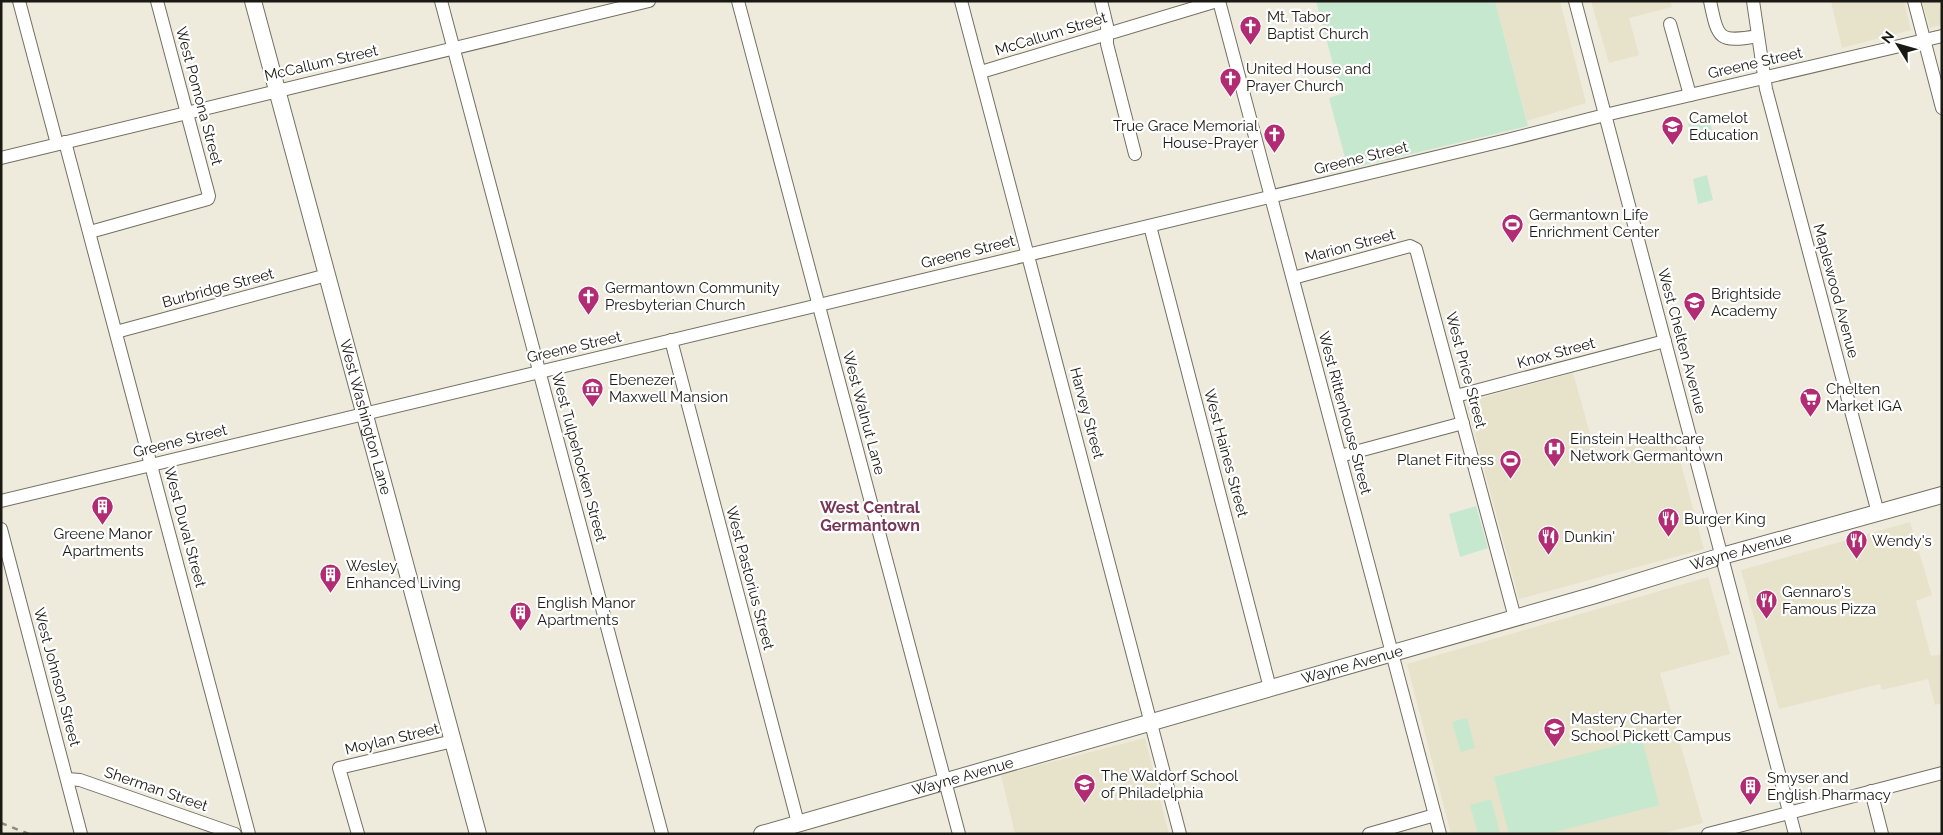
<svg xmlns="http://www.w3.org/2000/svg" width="1943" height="835" font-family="Raleway,sans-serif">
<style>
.built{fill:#e7e2ca}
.green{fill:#c6e8cf}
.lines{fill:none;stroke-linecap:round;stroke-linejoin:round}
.minor-casing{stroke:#737062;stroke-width:14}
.major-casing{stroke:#737062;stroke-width:18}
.minor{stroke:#fff;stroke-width:12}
.major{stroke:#fff;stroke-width:16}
.rail{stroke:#8d8b80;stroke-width:2.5;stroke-dasharray:6 6;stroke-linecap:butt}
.labels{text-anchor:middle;stroke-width:4.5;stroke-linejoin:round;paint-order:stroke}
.poi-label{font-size:15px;fill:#1a1913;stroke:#fff;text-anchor:start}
.street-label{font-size:15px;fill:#1a1913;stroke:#fff}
.neighbourhood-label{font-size:16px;font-weight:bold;fill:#793756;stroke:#fff}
</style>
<rect width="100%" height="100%" fill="#efebdc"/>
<g class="built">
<polygon points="1495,1 1560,1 1586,103 1527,121"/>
<polygon points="1591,1 1670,1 1672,7 1629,18 1639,55 1609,63"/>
<polygon points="1831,1 1904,1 1911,30 1842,48"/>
<polygon points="1922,1 1942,1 1942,25 1930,28"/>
<polygon points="1573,373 1596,455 1673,434 1704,549 1519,599 1466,402"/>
<polygon points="1910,522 1932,595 1916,601 1931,656 1942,654 1942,703 1935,705 1928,679 1882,690 1880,684 1779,709 1741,570"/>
<polygon points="1708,577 1730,654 1660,673 1703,823 1660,834 1451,834 1407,664"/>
<polygon points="1145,738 1169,834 1015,834 1001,775"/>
</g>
<g class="green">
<polygon points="1316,1 1495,1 1528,126 1348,169 1329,98 1341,94"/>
<polygon points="1709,118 1714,137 1693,143 1688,123"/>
<polygon points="1707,175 1713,200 1698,204 1693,179"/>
<polygon points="1476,506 1488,548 1460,557 1449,514"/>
<polygon points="1467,718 1475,748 1461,752 1452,722"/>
<polygon points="1642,739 1659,805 1547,834 1509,834 1494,777"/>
<polygon points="1491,799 1500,834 1478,834 1470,805"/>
</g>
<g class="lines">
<defs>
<g id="minor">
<polyline points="19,1 57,144"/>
<polyline points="441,1 662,834"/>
<polyline points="738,1 959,834"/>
<polyline points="961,1 1180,834"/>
<polyline points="1101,1 1107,26 1107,44 1135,154"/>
<polyline points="1219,1 1440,834"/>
<polyline points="1575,1 1795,834"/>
<path d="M1710,1C1718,39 1718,43 1758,36"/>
<polyline points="1753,1 1766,89 1878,513"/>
<polyline points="1914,1 1942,108"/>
<polyline points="1670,24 1690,95"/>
<polyline points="981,72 1217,1"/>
<polyline points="65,142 249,834"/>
<polyline points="1,158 649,1"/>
<polyline points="1150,226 1270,688"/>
<polyline points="90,232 208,199 209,196 157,1"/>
<polyline points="1293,278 1410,246 1416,249 1515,618"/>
<polyline points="116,332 327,275"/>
<polyline points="671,340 798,823"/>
<polyline points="1456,396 1665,341"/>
<polyline points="1340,456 1463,423"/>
<polyline points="1,501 1507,140 1605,115 1942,36"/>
<polyline points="1,529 81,834"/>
<polyline points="67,779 80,780 235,834"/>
<polyline points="1871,791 1882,834"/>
<polyline points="358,834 339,768 453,741"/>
<polyline points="1369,834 1435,815"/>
<polyline points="1708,834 1942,773"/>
</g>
<g id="major">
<path id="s1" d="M253,1L478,834"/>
<path id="s2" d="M762,834L1595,595L1722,556L1942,495"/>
</g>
</defs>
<use href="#minor" class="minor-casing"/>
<use href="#major" class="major-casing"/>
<use href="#minor" class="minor"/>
<use href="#major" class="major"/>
<polyline class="rail" points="1,823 29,834"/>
</g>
<defs>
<symbol id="church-pin" viewBox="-11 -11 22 30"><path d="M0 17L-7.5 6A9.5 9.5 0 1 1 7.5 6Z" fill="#b12c73" stroke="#fff"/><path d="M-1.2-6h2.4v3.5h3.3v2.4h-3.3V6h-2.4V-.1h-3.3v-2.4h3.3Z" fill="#fff"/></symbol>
<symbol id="school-pin" viewBox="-11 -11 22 30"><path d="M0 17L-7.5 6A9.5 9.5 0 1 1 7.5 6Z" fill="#b12c73" stroke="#fff"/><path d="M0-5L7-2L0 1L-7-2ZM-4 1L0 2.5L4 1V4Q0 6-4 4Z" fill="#fff"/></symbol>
<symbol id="stadium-pin" viewBox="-11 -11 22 30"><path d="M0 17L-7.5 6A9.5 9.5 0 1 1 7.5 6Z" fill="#b12c73" stroke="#fff"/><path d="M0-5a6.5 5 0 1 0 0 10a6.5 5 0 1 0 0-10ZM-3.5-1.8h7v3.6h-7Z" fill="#fff"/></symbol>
<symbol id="museum-pin" viewBox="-11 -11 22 30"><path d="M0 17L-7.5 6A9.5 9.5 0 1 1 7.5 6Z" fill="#b12c73" stroke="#fff"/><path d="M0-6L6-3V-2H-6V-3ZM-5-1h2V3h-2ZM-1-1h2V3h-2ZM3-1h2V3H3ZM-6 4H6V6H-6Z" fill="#fff"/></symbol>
<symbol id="supermarket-pin" viewBox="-11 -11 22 30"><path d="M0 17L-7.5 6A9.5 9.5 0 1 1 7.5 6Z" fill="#b12c73" stroke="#fff"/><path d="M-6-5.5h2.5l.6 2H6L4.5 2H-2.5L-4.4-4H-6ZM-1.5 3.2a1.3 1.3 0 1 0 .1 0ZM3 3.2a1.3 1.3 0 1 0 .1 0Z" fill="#fff"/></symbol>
<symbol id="hospital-pin" viewBox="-11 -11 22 30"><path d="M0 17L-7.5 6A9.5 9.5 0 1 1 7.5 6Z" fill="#b12c73" stroke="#fff"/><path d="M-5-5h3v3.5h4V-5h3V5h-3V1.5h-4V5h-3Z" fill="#fff"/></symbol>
<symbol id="building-pin" viewBox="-11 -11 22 30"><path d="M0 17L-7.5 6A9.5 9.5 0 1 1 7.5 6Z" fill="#b12c73" stroke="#fff"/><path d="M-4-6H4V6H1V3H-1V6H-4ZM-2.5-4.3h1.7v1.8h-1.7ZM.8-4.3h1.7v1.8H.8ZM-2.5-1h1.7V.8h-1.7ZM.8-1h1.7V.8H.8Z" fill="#fff"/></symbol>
<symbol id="restaurant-pin" viewBox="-11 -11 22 30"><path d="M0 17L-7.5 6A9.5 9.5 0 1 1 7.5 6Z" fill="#b12c73" stroke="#fff"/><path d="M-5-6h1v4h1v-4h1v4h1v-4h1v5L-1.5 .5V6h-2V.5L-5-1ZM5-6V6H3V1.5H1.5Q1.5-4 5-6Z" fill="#fff"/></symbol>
</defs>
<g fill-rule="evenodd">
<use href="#church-pin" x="1238" y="14" width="25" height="34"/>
<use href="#church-pin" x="1218" y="66" width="25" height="34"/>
<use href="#school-pin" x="1660" y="114" width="25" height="34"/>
<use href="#church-pin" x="1262" y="122" width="25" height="34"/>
<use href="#stadium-pin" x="1500" y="212" width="25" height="34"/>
<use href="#church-pin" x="576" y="284" width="25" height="34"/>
<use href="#school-pin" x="1682" y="290" width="25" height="34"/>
<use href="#museum-pin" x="580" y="376" width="25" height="34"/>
<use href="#supermarket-pin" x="1798" y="386" width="25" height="34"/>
<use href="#hospital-pin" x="1542" y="436" width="25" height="34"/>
<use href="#stadium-pin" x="1498" y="448" width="25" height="34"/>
<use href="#building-pin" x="90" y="494" width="25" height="34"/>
<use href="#restaurant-pin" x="1656" y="506" width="25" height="34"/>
<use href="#restaurant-pin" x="1536" y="524" width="25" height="34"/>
<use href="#restaurant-pin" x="1844" y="528" width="25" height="34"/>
<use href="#building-pin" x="318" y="562" width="25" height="34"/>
<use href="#restaurant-pin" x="1754" y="588" width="25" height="34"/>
<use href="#building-pin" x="508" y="600" width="25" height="34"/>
<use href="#school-pin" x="1542" y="716" width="25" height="34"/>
<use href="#school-pin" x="1072" y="772" width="25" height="34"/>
<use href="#building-pin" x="1738" y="774" width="25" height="34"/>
</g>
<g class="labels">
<g class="poi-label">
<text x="1267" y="22">Mt. Tabor<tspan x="1267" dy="17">Baptist Church</tspan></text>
<text x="1246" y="74">United House and<tspan x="1246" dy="17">Prayer Church</tspan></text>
<text x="1689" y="123">Camelot<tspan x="1689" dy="17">Education</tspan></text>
<text x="1258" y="131" text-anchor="end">True Grace Memorial<tspan x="1258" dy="17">House-Prayer</tspan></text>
<text x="1529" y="220">Germantown Life<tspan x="1529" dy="17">Enrichment Center</tspan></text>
<text x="605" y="293">Germantown Community<tspan x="605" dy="17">Presbyterian Church</tspan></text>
<text x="1711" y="299">Brightside<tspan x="1711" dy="17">Academy</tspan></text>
<text x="609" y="385">Ebenezer<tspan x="609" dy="17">Maxwell Mansion</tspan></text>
<text x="1826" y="394">Chelten<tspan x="1826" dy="17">Market IGA</tspan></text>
<text x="1570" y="444">Einstein Healthcare<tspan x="1570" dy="17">Network Germantown</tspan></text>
<text x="1494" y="465" text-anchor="end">Planet Fitness</text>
<text x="1684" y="524">Burger King</text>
<text x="103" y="539" text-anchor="middle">Greene Manor<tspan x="103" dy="17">Apartments</tspan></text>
<text x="1564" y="542">Dunkin'</text>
<text x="1872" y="546">Wendy's</text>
<text x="346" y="571">Wesley<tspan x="346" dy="17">Enhanced Living</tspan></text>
<text x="1782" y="597">Gennaro's<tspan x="1782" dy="17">Famous Pizza</tspan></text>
<text x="537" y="608">English Manor<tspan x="537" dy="17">Apartments</tspan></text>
<text x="1571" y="724">Mastery Charter<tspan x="1571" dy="17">School Pickett Campus</tspan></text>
<text x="1101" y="781">The Waldorf School<tspan x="1101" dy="17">of Philadelphia</tspan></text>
<text x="1767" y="783">Smyser and<tspan x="1767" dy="17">English Pharmacy</tspan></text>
</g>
<g class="street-label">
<text transform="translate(1051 34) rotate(-17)" y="5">McCallum Street</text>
<text transform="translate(321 63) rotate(-13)" y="5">McCallum Street</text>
<text transform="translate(1755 63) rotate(-13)" y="5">Greene Street</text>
<text transform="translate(199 96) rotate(75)" y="5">West Pomona Street</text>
<text transform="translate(1361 158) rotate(-14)" y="5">Greene Street</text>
<text transform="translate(1350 246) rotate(-15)" y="5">Marion Street</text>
<text transform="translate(968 252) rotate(-14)" y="5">Greene Street</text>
<text transform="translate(218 288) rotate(-15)" y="5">Burbridge Street</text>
<text transform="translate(1836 291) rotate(75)" y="5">Maplewood Avenue</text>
<text transform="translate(1682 341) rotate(75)" y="5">West Chelten Avenue</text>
<text transform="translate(574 347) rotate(-13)" y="5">Greene Street</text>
<text transform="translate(1556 353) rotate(-15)" y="5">Knox Street</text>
<text transform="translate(1466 370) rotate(75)" y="5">West Price Street</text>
<text transform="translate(864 413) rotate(75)" y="5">West Walnut Lane</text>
<text transform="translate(1087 413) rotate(75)" y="5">Harvey Street</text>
<text transform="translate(1345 413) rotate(75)" y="5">West Rittenhouse Street</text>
<text dy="5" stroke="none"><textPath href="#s1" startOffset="431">West Washington Lane</textPath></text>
<text transform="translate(180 441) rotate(-14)" y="5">Greene Street</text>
<text transform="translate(1226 453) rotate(75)" y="5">West Haines Street</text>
<text transform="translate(579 457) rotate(75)" y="5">West Tulpehocken Street</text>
<text transform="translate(185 527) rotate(75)" y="5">West Duval Street</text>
<text dy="5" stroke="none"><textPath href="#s2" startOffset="1019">Wayne Avenue</textPath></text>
<text transform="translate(750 578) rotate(75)" y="5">West Pastorius Street</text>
<text dy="5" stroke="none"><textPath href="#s2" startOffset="614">Wayne Avenue</textPath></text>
<text transform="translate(57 677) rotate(75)" y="5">West Johnson Street</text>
<text transform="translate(392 739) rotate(-13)" y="5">Moylan Street</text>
<text dy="5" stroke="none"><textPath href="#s2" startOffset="209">Wayne Avenue</textPath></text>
<text transform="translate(156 789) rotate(19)" y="5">Sherman Street</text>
</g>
<g class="neighbourhood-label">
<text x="870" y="513">West Central<tspan x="870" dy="18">Germantown</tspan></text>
</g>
</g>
<rect width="1943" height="835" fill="none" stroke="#1a1913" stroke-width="5"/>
<g transform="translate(1898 45) rotate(307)" stroke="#ffffff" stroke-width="4" paint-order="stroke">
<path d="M0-4L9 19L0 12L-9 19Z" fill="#1a1913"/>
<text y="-8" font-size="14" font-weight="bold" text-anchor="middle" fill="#1a1913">N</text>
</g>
</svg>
